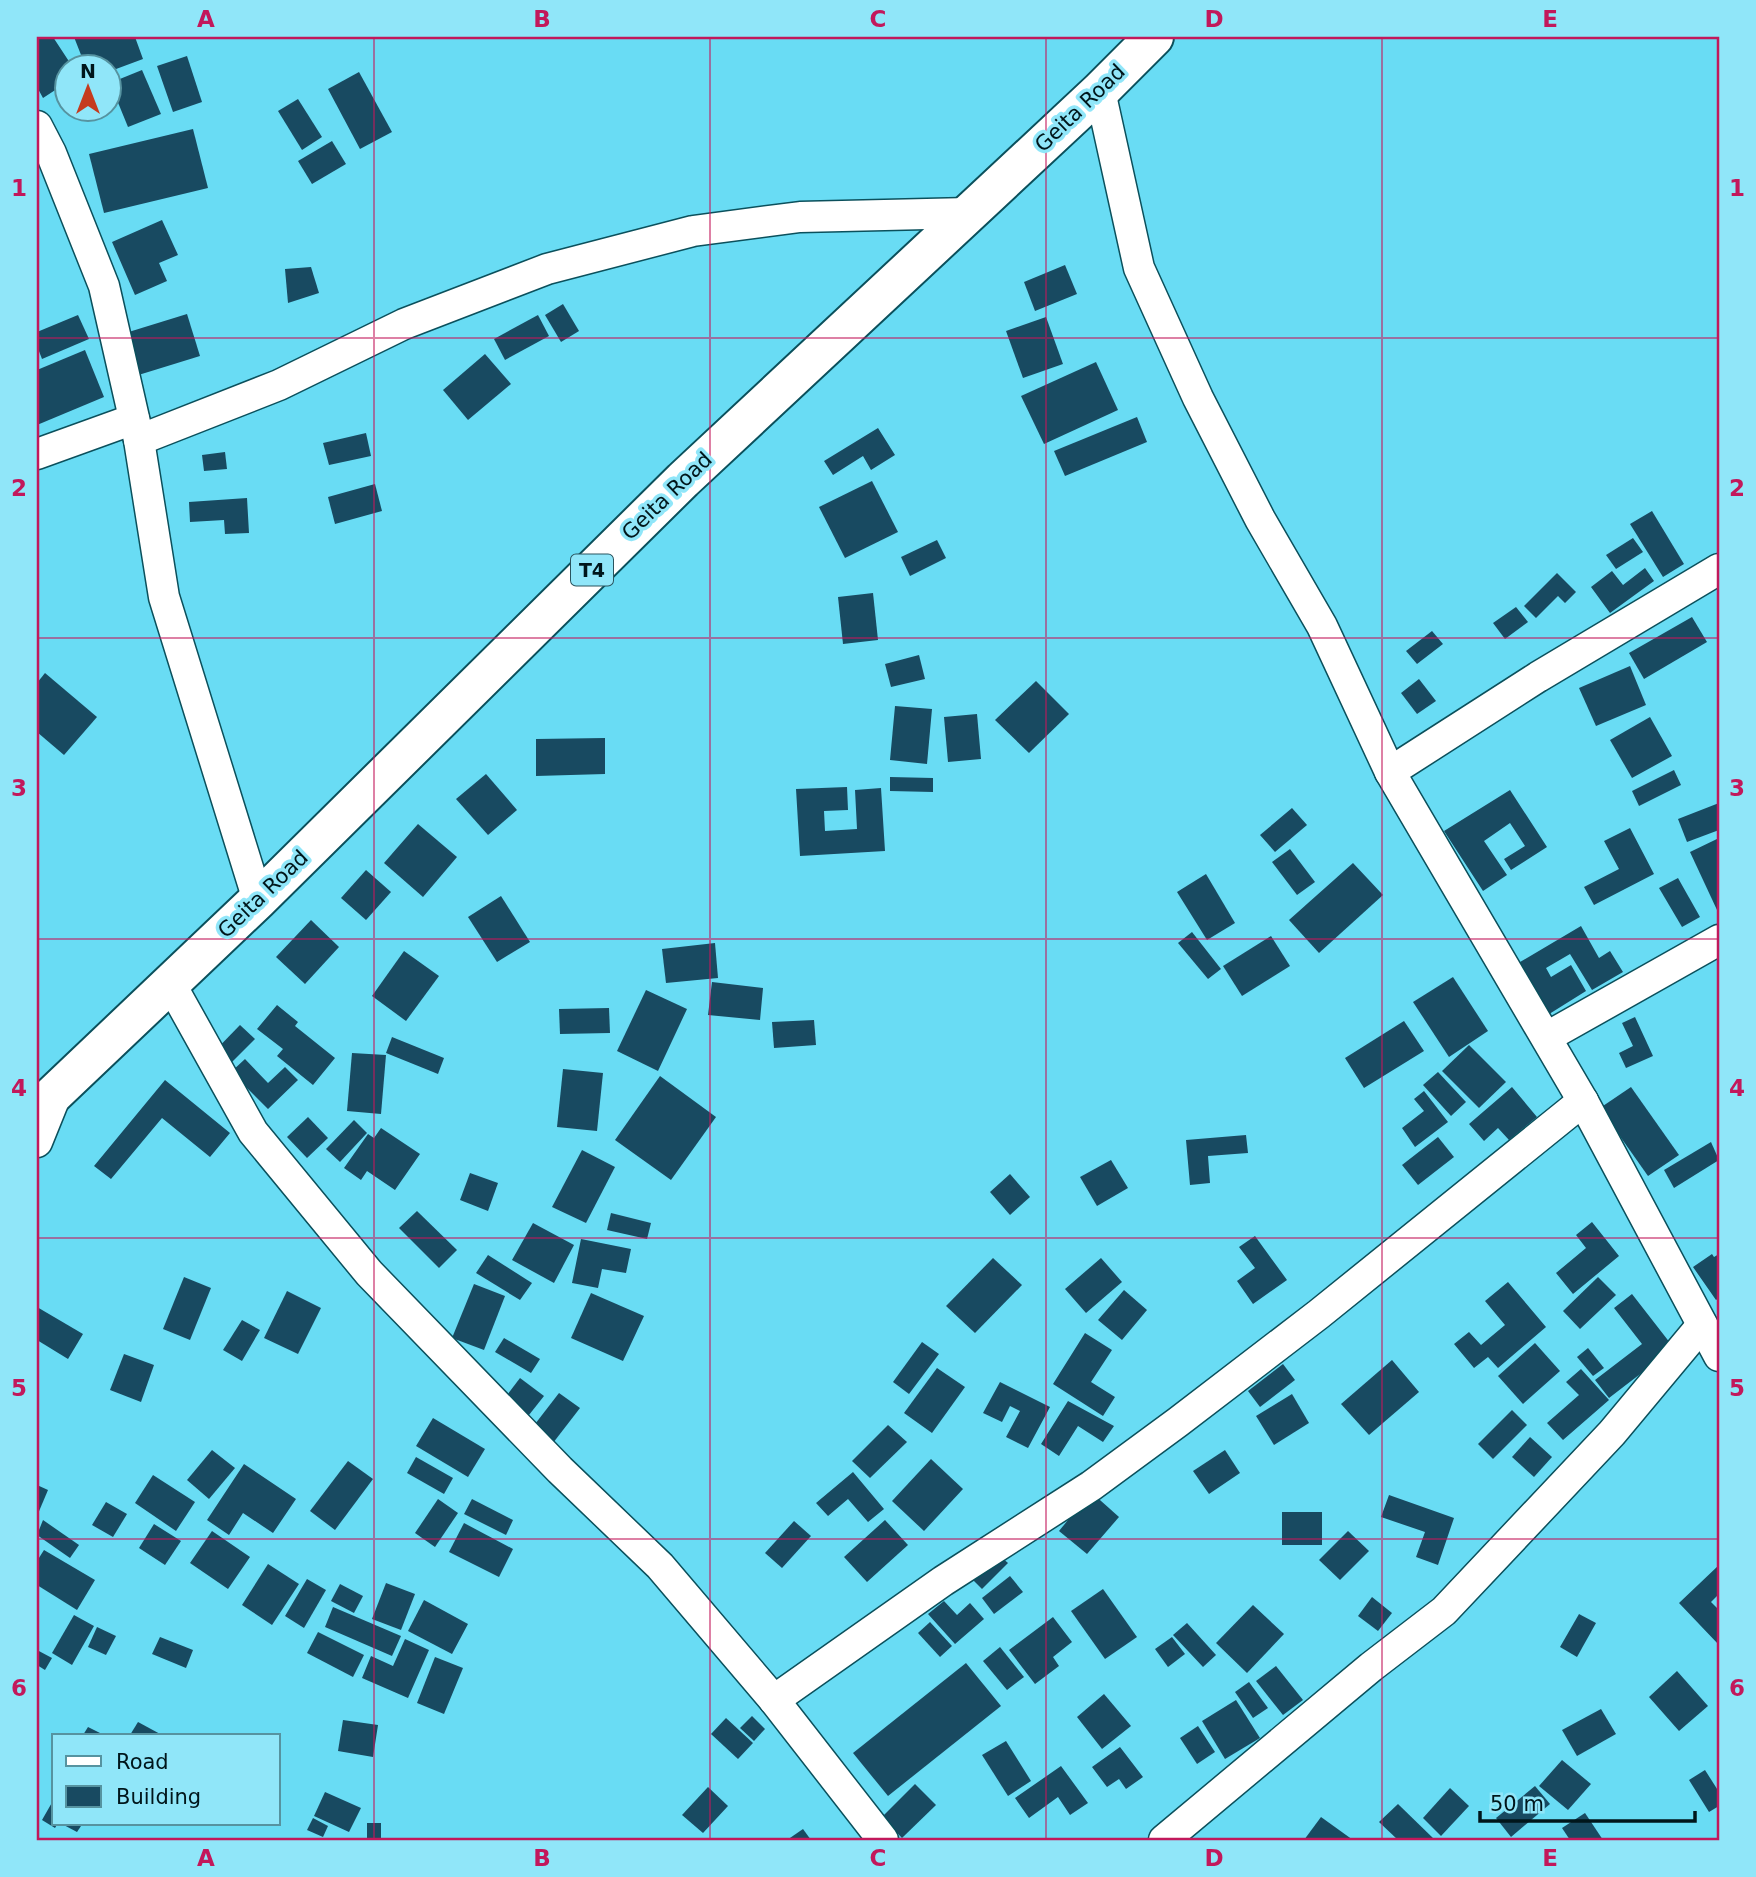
<svg xmlns="http://www.w3.org/2000/svg" width="1756" height="1877" font-family="'DejaVu Sans',sans-serif">
<style>
.building{fill:#184a61}
.lines{fill:none;stroke-linecap:round;stroke-linejoin:round}
.minor-casing{stroke:#0b505c;stroke-width:33}
.trunk-casing{stroke:#0b505c;stroke-width:42}
.minor{stroke:#fff;stroke-width:30}
.trunk{stroke:#fff;stroke-width:38}
.grid{fill:none;stroke:#c2185b;stroke-width:2;stroke-opacity:0.55}
.labels{text-anchor:middle;stroke-width:7;stroke-linejoin:round;paint-order:stroke}
.shield{fill:#90e6f9;stroke:#2b545e;stroke-width:2}
.shield-label{font-size:19px;font-weight:bold;fill:#00161b}
.street-label{font-size:21px;fill:#00161b;stroke:#90e6f9}
.neatline{fill:none;stroke:#c2185b;stroke-width:2.5}
.grid-label{font-size:23px;text-anchor:middle;font-weight:bold;fill:#c2185b}
</style>
<rect width="100%" height="100%" fill="#69dcf4"/>
<g class="building">
<polygon points="37,37 53,37 72,66 66,66 66,83 43,98 37,87"/>
<polygon points="74,37 135,37 143,59 108,72 108,66 96,66 92,57 83,60"/>
<polygon points="187,56 202,102 173,112 157,66"/>
<polygon points="142,70 161,114 128,127 110,83"/>
<polygon points="359,72 392,132 360,149 328,89"/>
<polygon points="298,99 322,137 302,150 278,111"/>
<polygon points="193,129 208,188 104,213 89,154"/>
<polygon points="332,141 346,164 312,184 298,161"/>
<polygon points="162,220 178,255 159,263 167,281 135,295 112,242"/>
<polygon points="1065,265 1077,294 1035,311 1024,282"/>
<polygon points="311,267 319,293 288,303 285,269"/>
<polygon points="563,304 579,331 561,342 545,315"/>
<polygon points="187,314 200,356 132,377 119,335"/>
<polygon points="78,315 89,339 42,359 37,346 37,332"/>
<polygon points="538,315 549,336 505,360 494,339"/>
<polygon points="1046,317 1063,364 1023,378 1006,331"/>
<polygon points="85,350 104,397 37,425 37,370"/>
<polygon points="485,354 511,384 468,420 443,390"/>
<polygon points="1096,362 1118,410 1044,444 1021,396"/>
<polygon points="1137,417 1147,442 1065,476 1054,451"/>
<polygon points="878,428 895,455 871,470 863,456 833,475 824,461"/>
<polygon points="366,433 371,456 329,465 323,443"/>
<polygon points="225,452 227,469 204,471 202,455"/>
<polygon points="872,481 898,532 845,558 819,507"/>
<polygon points="375,484 382,511 335,524 328,497"/>
<polygon points="247,498 249,533 225,534 224,520 190,522 189,502"/>
<polygon points="1652,511 1684,564 1663,577 1630,524"/>
<polygon points="1633,538 1643,552 1616,569 1606,555"/>
<polygon points="937,540 946,558 910,576 901,557"/>
<polygon points="1645,568 1654,581 1610,613 1591,587 1612,571 1623,585"/>
<polygon points="1557,573 1576,592 1565,603 1558,596 1536,618 1524,606"/>
<polygon points="873,593 878,640 843,644 838,597"/>
<polygon points="1516,607 1528,622 1505,639 1493,623"/>
<polygon points="1692,617 1707,642 1644,679 1629,653"/>
<polygon points="1432,631 1443,644 1417,664 1406,651"/>
<polygon points="919,655 925,679 891,687 885,664"/>
<polygon points="1630,666 1646,705 1596,726 1579,688"/>
<polygon points="45,673 97,717 64,755 37,732 37,683"/>
<polygon points="1419,679 1436,701 1417,714 1401,693"/>
<polygon points="1036,681 1069,714 1029,753 995,720"/>
<polygon points="895,706 932,709 927,764 890,760"/>
<polygon points="977,714 981,759 948,762 944,717"/>
<polygon points="1650,717 1672,756 1632,778 1610,740"/>
<polygon points="605,738 605,774 536,776 536,739"/>
<polygon points="1674,770 1681,785 1639,806 1632,791"/>
<polygon points="486,774 517,810 488,835 456,799"/>
<polygon points="890,777 933,778 933,792 890,791"/>
<polygon points="847,787 848,810 824,811 825,831 857,829 855,790 881,788 885,851 800,856 796,789"/>
<polygon points="1510,790 1547,847 1511,870 1504,859 1525,846 1510,823 1484,841 1507,875 1483,891 1444,831"/>
<polygon points="1719,803 1719,830 1687,842 1678,819"/>
<polygon points="1292,808 1307,825 1275,852 1260,835"/>
<polygon points="418,824 457,857 423,897 384,863"/>
<polygon points="1630,828 1654,874 1594,905 1584,887 1619,869 1604,841"/>
<polygon points="1719,838 1719,909 1717,910 1690,852"/>
<polygon points="1290,849 1315,882 1297,895 1272,862"/>
<polygon points="1353,863 1383,895 1319,953 1289,920"/>
<polygon points="366,870 391,892 366,920 341,898"/>
<polygon points="1206,874 1235,923 1207,940 1177,892"/>
<polygon points="1678,878 1700,917 1682,927 1659,888"/>
<polygon points="501,896 530,942 497,962 468,917"/>
<polygon points="311,920 339,947 305,984 276,957"/>
<polygon points="1581,926 1599,958 1610,951 1623,972 1592,990 1570,954 1546,968 1551,977 1571,965 1586,991 1546,1016 1515,965"/>
<polygon points="1192,932 1221,969 1208,979 1178,943"/>
<polygon points="1271,936 1290,966 1242,996 1223,966"/>
<polygon points="715,943 718,978 666,983 662,949"/>
<polygon points="404,951 439,976 406,1021 372,996"/>
<polygon points="1453,977 1488,1031 1449,1057 1413,1002"/>
<polygon points="712,982 763,988 760,1020 708,1015"/>
<polygon points="646,990 687,1009 658,1071 617,1051"/>
<polygon points="277,1005 298,1022 295,1026 335,1058 313,1085 277,1056 283,1049 257,1029"/>
<polygon points="609,1008 610,1033 560,1034 559,1009"/>
<polygon points="1635,1017 1653,1056 1626,1068 1619,1053 1633,1046 1622,1023"/>
<polygon points="814,1020 816,1045 774,1048 772,1022"/>
<polygon points="1404,1021 1424,1051 1364,1088 1345,1058"/>
<polygon points="240,1025 255,1039 219,1075 205,1061"/>
<polygon points="392,1037 444,1058 438,1074 386,1053"/>
<polygon points="1469,1045 1506,1082 1479,1108 1442,1071"/>
<polygon points="352,1053 386,1055 381,1114 347,1111"/>
<polygon points="245,1059 268,1083 285,1067 298,1080 268,1109 231,1072"/>
<polygon points="563,1069 603,1073 597,1131 557,1127"/>
<polygon points="1438,1072 1466,1102 1451,1116 1423,1085"/>
<polygon points="660,1076 716,1117 671,1180 615,1140"/>
<polygon points="165,1080 230,1133 210,1157 162,1118 111,1179 94,1166"/>
<polygon points="1512,1087 1537,1117 1509,1140 1498,1128 1484,1141 1469,1124"/>
<polygon points="1631,1087 1679,1155 1648,1176 1600,1108"/>
<polygon points="1424,1091 1448,1122 1415,1147 1402,1128 1424,1111 1414,1099"/>
<polygon points="308,1117 328,1138 307,1158 287,1137"/>
<polygon points="354,1120 367,1133 340,1162 326,1149"/>
<polygon points="381,1128 420,1154 395,1190 367,1171 361,1180 344,1168 368,1134 374,1138"/>
<polygon points="1246,1135 1248,1153 1208,1156 1210,1183 1190,1185 1186,1140"/>
<polygon points="1438,1137 1454,1157 1418,1185 1402,1165"/>
<polygon points="1711,1142 1719,1160 1674,1188 1664,1170"/>
<polygon points="582,1150 615,1167 586,1223 552,1207"/>
<polygon points="1111,1160 1128,1188 1097,1206 1080,1177"/>
<polygon points="470,1173 498,1183 488,1211 460,1200"/>
<polygon points="1010,1174 1030,1197 1010,1215 990,1192"/>
<polygon points="417,1211 457,1250 439,1268 399,1228"/>
<polygon points="611,1213 651,1223 647,1239 607,1230"/>
<polygon points="1592,1222 1619,1256 1573,1294 1556,1273 1586,1248 1576,1235"/>
<polygon points="533,1223 574,1245 554,1283 512,1260"/>
<polygon points="1255,1236 1287,1280 1253,1304 1237,1281 1255,1268 1239,1247"/>
<polygon points="581,1239 631,1249 626,1273 602,1269 598,1288 572,1283"/>
<polygon points="1712,1254 1714,1257 1719,1254 1719,1298 1716,1300 1693,1267"/>
<polygon points="488,1255 532,1283 520,1300 476,1273"/>
<polygon points="993,1258 1022,1285 975,1333 946,1306"/>
<polygon points="1101,1258 1122,1282 1086,1313 1065,1289"/>
<polygon points="184,1277 211,1288 190,1340 163,1329"/>
<polygon points="1598,1277 1616,1295 1580,1329 1563,1311"/>
<polygon points="1508,1282 1546,1327 1498,1368 1488,1357 1474,1368 1454,1344 1469,1332 1481,1345 1505,1325 1485,1301"/>
<polygon points="474,1284 505,1296 484,1350 452,1338"/>
<polygon points="1124,1290 1147,1310 1122,1340 1098,1320"/>
<polygon points="287,1291 321,1308 298,1354 264,1338"/>
<polygon points="591,1293 644,1316 623,1361 571,1338"/>
<polygon points="1632,1294 1674,1348 1609,1398 1595,1380 1642,1344 1614,1308"/>
<polygon points="37,1307 83,1334 68,1359 37,1340"/>
<polygon points="242,1320 260,1330 242,1361 223,1350"/>
<polygon points="1085,1333 1112,1350 1091,1382 1115,1397 1103,1416 1053,1384"/>
<polygon points="504,1338 540,1359 531,1373 495,1352"/>
<polygon points="922,1342 939,1354 909,1394 893,1382"/>
<polygon points="1535,1343 1560,1371 1523,1404 1498,1376"/>
<polygon points="1588,1348 1604,1368 1593,1376 1577,1357"/>
<polygon points="124,1354 154,1365 141,1402 110,1390"/>
<polygon points="1392,1360 1419,1392 1369,1435 1341,1404"/>
<polygon points="1283,1364 1295,1380 1260,1407 1248,1391"/>
<polygon points="937,1368 965,1387 932,1433 904,1413"/>
<polygon points="1581,1369 1609,1400 1563,1440 1547,1423 1579,1395 1566,1382"/>
<polygon points="520,1378 544,1396 525,1420 501,1403"/>
<polygon points="1000,1382 1050,1407 1028,1448 1006,1437 1020,1411 1010,1406 1002,1422 983,1413"/>
<polygon points="559,1393 580,1408 553,1443 532,1428"/>
<polygon points="1292,1394 1309,1423 1274,1445 1256,1416"/>
<polygon points="1068,1401 1114,1426 1103,1442 1078,1426 1059,1456 1041,1444"/>
<polygon points="1512,1410 1527,1425 1493,1459 1478,1444"/>
<polygon points="433,1418 485,1449 468,1477 416,1446"/>
<polygon points="888,1425 907,1442 870,1478 852,1461"/>
<polygon points="1530,1437 1552,1457 1534,1477 1512,1457"/>
<polygon points="212,1450 235,1468 209,1499 187,1480"/>
<polygon points="1225,1450 1240,1473 1209,1494 1193,1471"/>
<polygon points="416,1457 453,1478 444,1494 407,1473"/>
<polygon points="931,1459 963,1489 924,1531 892,1501"/>
<polygon points="348,1461 373,1479 335,1530 310,1511"/>
<polygon points="244,1464 296,1499 273,1533 243,1513 229,1535 207,1520"/>
<polygon points="853,1472 884,1509 868,1522 848,1499 828,1516 816,1503"/>
<polygon points="153,1475 195,1502 176,1531 135,1503"/>
<polygon points="37,1485 48,1490 37,1516"/>
<polygon points="1091,1492 1119,1517 1087,1554 1059,1531"/>
<polygon points="1389,1495 1454,1518 1438,1565 1416,1557 1425,1532 1381,1517"/>
<polygon points="438,1499 458,1513 435,1547 415,1533"/>
<polygon points="472,1499 513,1520 506,1535 464,1514"/>
<polygon points="106,1502 127,1514 113,1537 92,1525"/>
<rect x="1282" y="1512" width="40" height="33"/>
<polygon points="43,1520 79,1545 70,1558 37,1535"/>
<polygon points="885,1520 908,1545 867,1582 844,1557"/>
<polygon points="794,1521 811,1536 782,1568 765,1553"/>
<polygon points="464,1523 513,1549 499,1577 449,1552"/>
<polygon points="154,1524 181,1541 165,1565 139,1548"/>
<polygon points="212,1531 250,1557 228,1589 190,1563"/>
<polygon points="1348,1531 1369,1551 1340,1580 1319,1560"/>
<polygon points="44,1550 95,1580 77,1610 37,1585 37,1561"/>
<polygon points="995,1552 1008,1563 982,1589 970,1577"/>
<polygon points="268,1564 299,1584 272,1625 242,1605"/>
<polygon points="1719,1565 1719,1594 1711,1602 1719,1610 1719,1645 1679,1603"/>
<polygon points="1010,1576 1023,1592 994,1614 982,1598"/>
<polygon points="307,1579 326,1590 304,1628 285,1616"/>
<polygon points="386,1583 415,1594 401,1630 372,1619"/>
<polygon points="340,1584 363,1596 354,1613 331,1601"/>
<polygon points="1103,1589 1137,1637 1105,1659 1071,1611"/>
<polygon points="1372,1597 1392,1613 1378,1631 1358,1616"/>
<polygon points="424,1600 468,1624 452,1654 408,1631"/>
<polygon points="944,1601 957,1615 970,1603 984,1619 955,1644 928,1614"/>
<polygon points="1253,1605 1284,1634 1247,1673 1216,1643"/>
<polygon points="333,1607 401,1636 392,1656 325,1627"/>
<polygon points="1579,1614 1596,1623 1577,1657 1560,1647"/>
<polygon points="74,1615 94,1626 72,1665 52,1653"/>
<polygon points="1053,1617 1072,1642 1053,1657 1059,1666 1035,1684 1009,1650"/>
<polygon points="930,1622 952,1646 940,1657 918,1633"/>
<polygon points="1187,1623 1216,1655 1203,1667 1173,1635"/>
<polygon points="97,1627 116,1636 106,1655 88,1647"/>
<polygon points="318,1632 364,1655 353,1677 307,1653"/>
<polygon points="160,1637 193,1650 186,1668 152,1654"/>
<polygon points="1172,1637 1185,1654 1168,1667 1155,1649"/>
<polygon points="405,1639 429,1650 408,1698 362,1678 371,1656 393,1666"/>
<polygon points="1000,1647 1024,1677 1007,1690 983,1661"/>
<polygon points="37,1650 52,1658 45,1670 37,1665"/>
<polygon points="435,1657 463,1668 444,1714 417,1703"/>
<polygon points="966,1663 1001,1706 888,1796 853,1753"/>
<polygon points="1276,1666 1303,1700 1283,1715 1256,1681"/>
<polygon points="1677,1671 1708,1706 1679,1731 1649,1697"/>
<polygon points="1249,1682 1268,1708 1253,1718 1235,1692"/>
<polygon points="1104,1694 1131,1726 1102,1749 1077,1717"/>
<polygon points="1236,1700 1260,1738 1225,1759 1202,1721"/>
<polygon points="1601,1709 1616,1734 1577,1756 1562,1730"/>
<polygon points="752,1716 765,1729 754,1741 740,1728"/>
<polygon points="726,1718 753,1743 738,1759 711,1734"/>
<polygon points="343,1720 378,1725 373,1757 338,1751"/>
<polygon points="138,1722 162,1735 130,1735"/>
<polygon points="1198,1726 1215,1752 1197,1764 1180,1738"/>
<polygon points="88,1727 100,1733 99,1735 83,1735"/>
<polygon points="1006,1741 1031,1781 1008,1796 982,1755"/>
<polygon points="1120,1747 1143,1777 1126,1789 1119,1779 1107,1787 1092,1767"/>
<polygon points="1562,1760 1591,1784 1568,1810 1539,1786"/>
<polygon points="1061,1766 1088,1803 1070,1815 1058,1797 1029,1818 1015,1798"/>
<polygon points="1705,1770 1719,1792 1719,1806 1709,1812 1689,1780"/>
<polygon points="915,1784 936,1805 902,1838 882,1817"/>
<polygon points="1535,1786 1550,1804 1511,1837 1496,1818"/>
<polygon points="708,1787 728,1806 703,1833 682,1815"/>
<polygon points="1450,1788 1469,1806 1441,1836 1423,1818"/>
<polygon points="325,1792 361,1808 349,1832 314,1816"/>
<polygon points="54,1799 54,1823 58,1823 55,1828 42,1820"/>
<polygon points="1398,1804 1435,1840 1398,1840 1379,1822"/>
<polygon points="1585,1813 1603,1840 1570,1840 1562,1828"/>
<polygon points="1321,1817 1353,1840 1304,1840"/>
<polygon points="313,1818 328,1826 323,1837 307,1830"/>
<polygon points="60,1823 83,1823 77,1832"/>
<rect x="367" y="1823" width="14" height="15"/>
<polygon points="803,1829 811,1840 787,1840"/>
</g>
<g class="lines">
<defs>
<g id="minor">
<polyline points="1100,91 1139,268 1198,398 1260,519 1322,626 1390,772 1583,1101 1719,1356"/>
<polyline points="37,126 51,153 104,286 139,440 164,597 258,900"/>
<polyline points="139,440 279,385 404,324 547,269 693,231 800,217 969,213"/>
<polyline points="37,454 134,419"/>
<polyline points="1390,772 1538,677 1719,569"/>
<polyline points="170,983 253,1132 369,1273 560,1470 660,1566 774,1700 883,1840"/>
<polyline points="1547,1037 1719,940"/>
<polyline points="37,1142 58,1090"/>
<polyline points="774,1700 943,1581 1091,1486 1178,1422 1319,1314 1583,1101"/>
<polyline points="1164,1840 1371,1667 1444,1611 1612,1433 1702,1325"/>
</g>
<polyline id="trunk" points="37,1110 258,900 683,480 1100,91 1154,37"/>
</defs>
<use href="#minor" class="minor-casing"/>
<use href="#trunk" class="trunk-casing"/>
<use href="#minor" class="minor"/>
<use href="#trunk" class="trunk"/>
</g>
<path class="grid" d="M374,37V1840M710,37V1840M1046,37V1840M1382,37V1840M37,338H1719M37,638H1719M37,939H1719M37,1238H1719M37,1539H1719"/>
<g class="labels">
<rect class="shield" x="571" y="554.5" width="42" height="31" rx="5"/>
<g class="shield-label">
<text x="592" y="577">T4</text>
</g>
<g class="street-label">
<text transform="translate(1080 108) rotate(-44)" y="7">Geita Road</text>
<text transform="translate(667 496) rotate(-44)" y="7">Geita Road</text>
<text transform="translate(263 894) rotate(-44)" y="7">Geita Road</text>
</g>
</g>
<rect width="1756" height="1877" fill="none" stroke="#90e6f9" stroke-width="77"/>
<rect x="52" y="1734" width="228" height="91" fill="#90e6f9" stroke="#5693a0" stroke-width="2"/>
<rect x="66" y="1756" width="35" height="10" fill="#ffffff" stroke="#5693a0" stroke-width="2"/>
<text x="116" y="1769" font-size="21" fill="#00161b">Road</text>
<rect x="66" y="1786" width="35" height="21" fill="#184a61" stroke="#5693a0" stroke-width="2"/>
<text x="116" y="1804" font-size="21" fill="#00161b">Building</text>
<g transform="translate(88 88)"><circle r="33" fill="#90e6f9" stroke="#5693a0" stroke-width="2"/>
<path d="M0-5L12 26L0 18L-12 26Z" fill="#c53b1e"/>
<text y="-10" font-size="19" font-weight="bold" text-anchor="middle" fill="#00161b">N</text>
</g>
<path d="M1480 1811v10h215v-10" fill="none" stroke="#00161b" stroke-width="3.5"/>
<text x="1490" y="1811" font-size="21" fill="#00161b" stroke="#90e6f9" stroke-width="5" paint-order="stroke">50 m</text>
<rect x="38" y="38" width="1680" height="1801" class="neatline"/>
<g class="grid-label">
<text x="206" y="27">A</text>
<text x="542" y="27">B</text>
<text x="878" y="27">C</text>
<text x="1214" y="27">D</text>
<text x="1550" y="27">E</text>
<text x="19" y="196">1</text>
<text x="1737" y="196">1</text>
<text x="19" y="496">2</text>
<text x="1737" y="496">2</text>
<text x="19" y="796">3</text>
<text x="1737" y="796">3</text>
<text x="19" y="1096">4</text>
<text x="1737" y="1096">4</text>
<text x="19" y="1396">5</text>
<text x="1737" y="1396">5</text>
<text x="19" y="1696">6</text>
<text x="1737" y="1696">6</text>
<text x="206" y="1866">A</text>
<text x="542" y="1866">B</text>
<text x="878" y="1866">C</text>
<text x="1214" y="1866">D</text>
<text x="1550" y="1866">E</text>
</g>
</svg>
